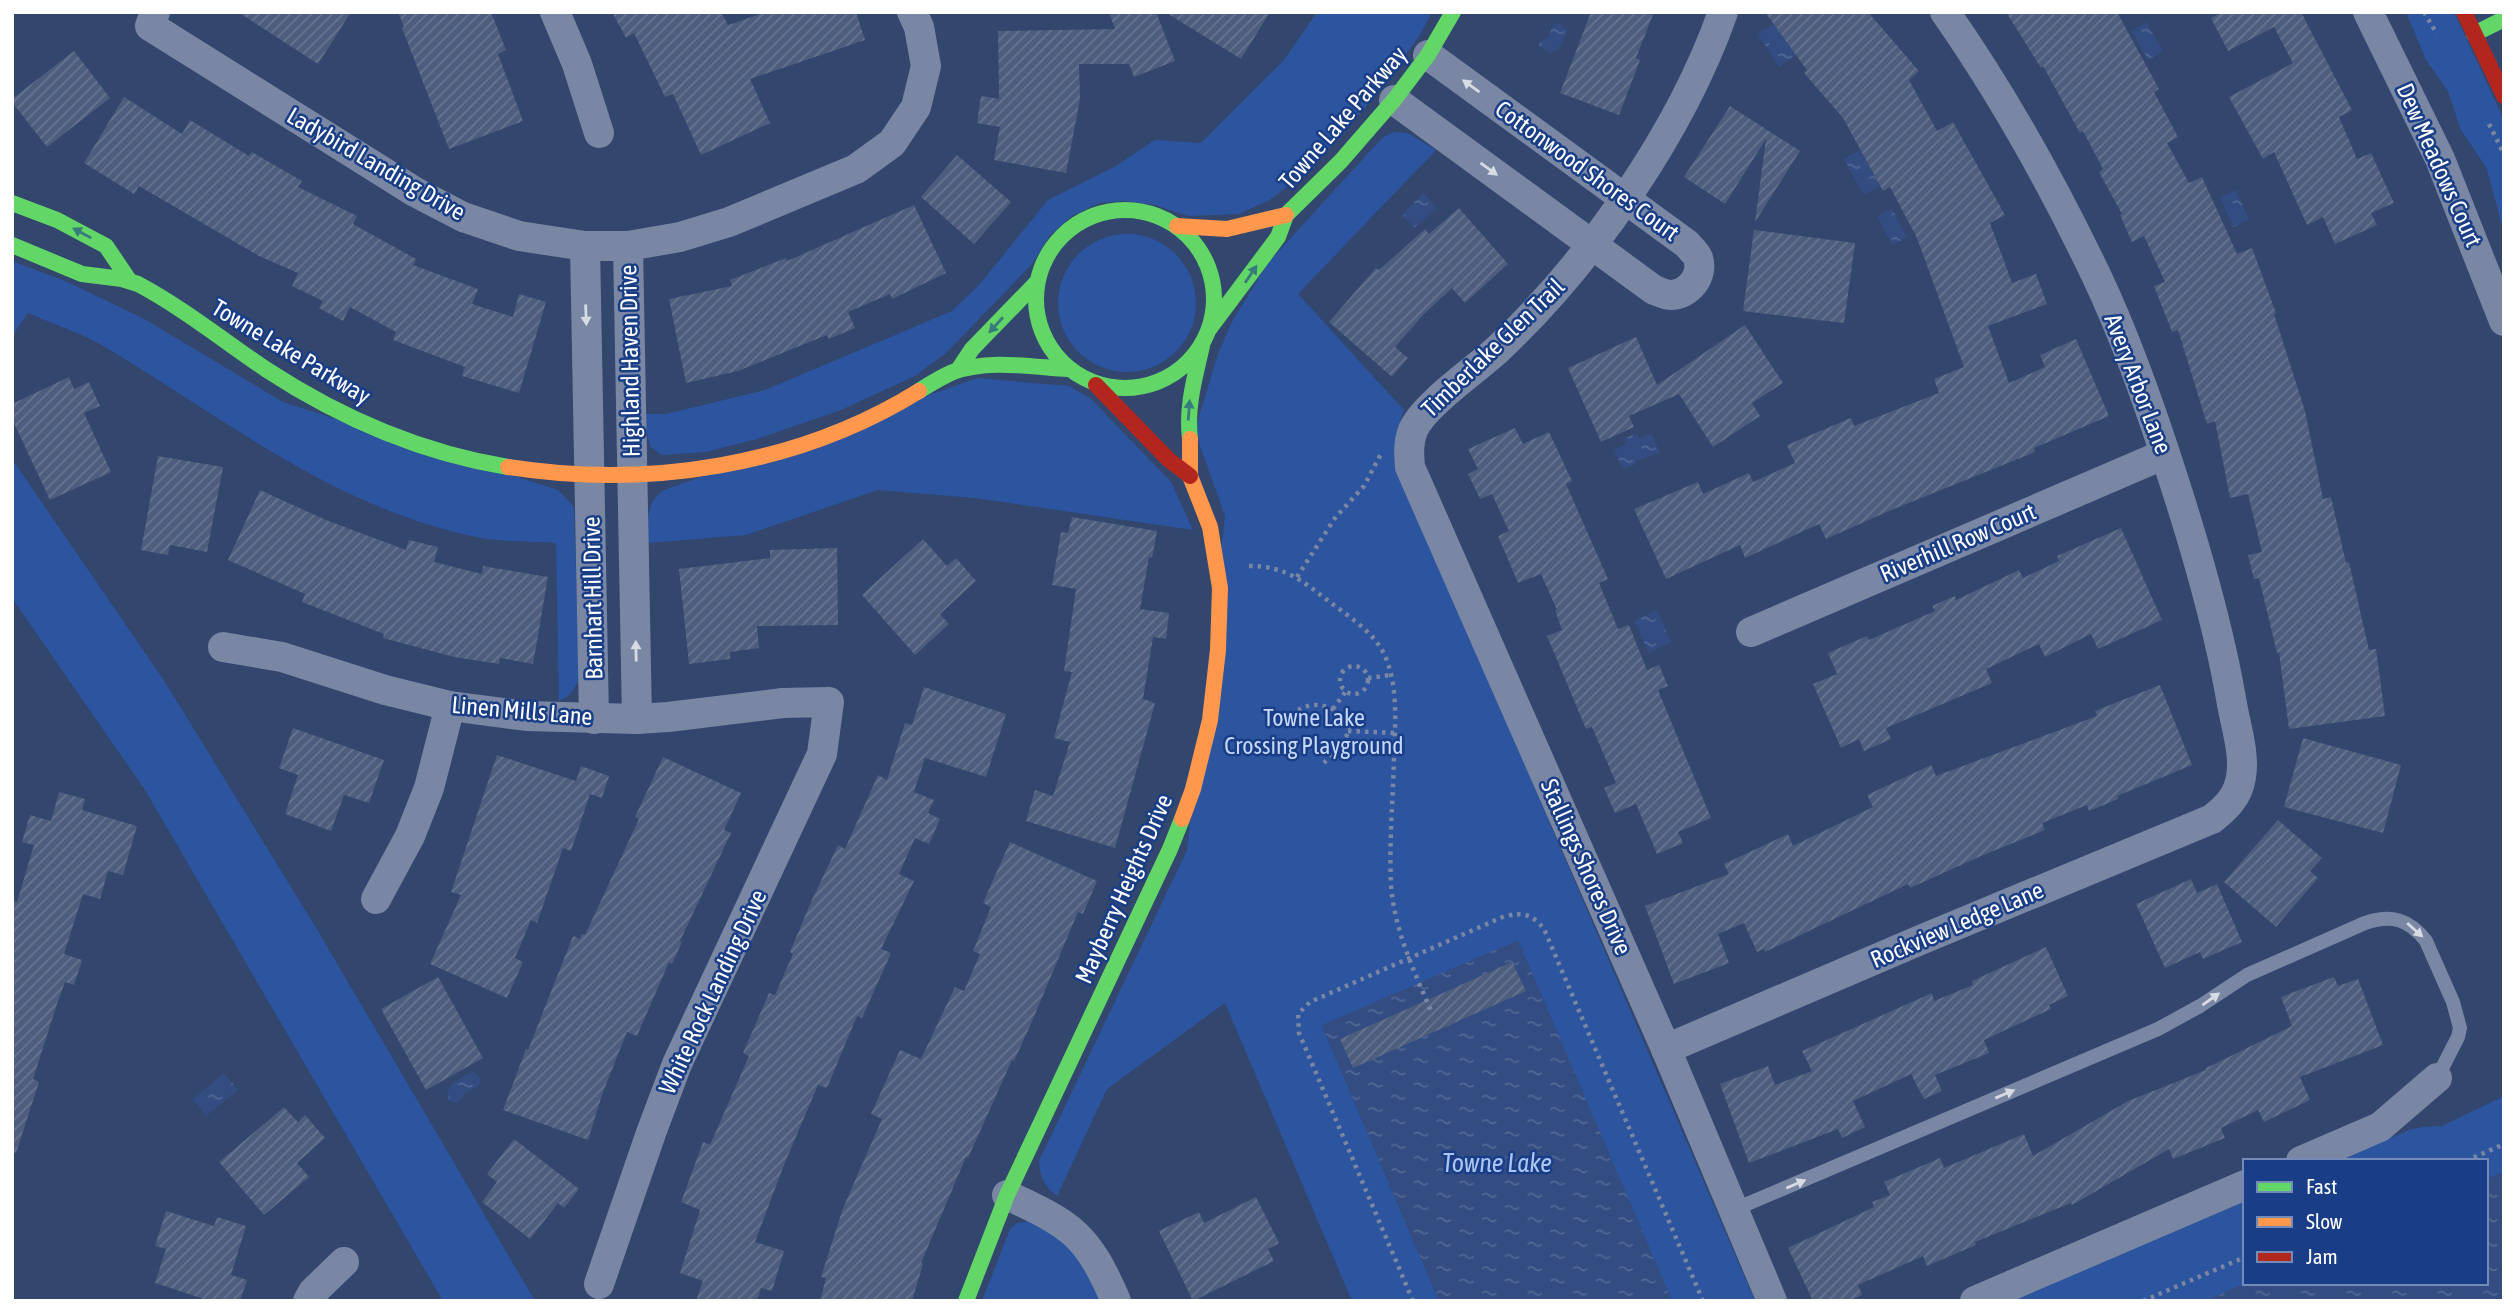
<svg xmlns="http://www.w3.org/2000/svg" width="2516" height="1313" font-family="'Asap Condensed',sans-serif">
<style>
.green{fill:#2d549e}
.water{fill:url(#water-ripples)}
.building{fill:url(#building-hatch)}
.lines{fill:none;stroke-linecap:round;stroke-linejoin:round}
.path{stroke:#7987a4;stroke-width:4.5;stroke-dasharray:3.5 5;stroke-linecap:butt}
.lane{stroke:#7987a4;stroke-width:14}
.street{stroke:#7987a4;stroke-width:30}
.fast{stroke:#63d668;stroke-width:16}
.slow{stroke:#ff974d;stroke-width:16}
.jam{stroke:#b3261e;stroke-width:16}
.oneway{fill:#d7dbe4}
.oneway2{fill:#377b7b}
.labels{text-anchor:middle;stroke-width:5;stroke-linejoin:round;paint-order:stroke}
.street-label{font-size:24px;fill:#fff;stroke:#193e87}
.park-label{font-size:24px;fill:#c6d8f9;stroke:#193e87}
.water-label{font-size:26px;font-style:italic;fill:#acc6f4;stroke:#193e87}
</style>
<defs>
<pattern id="water-ripples" width="26" height="14" patternUnits="userSpaceOnUse" patternTransform="scale(1.75)"><rect width="26" height="14" fill="#334d82"/><path d="M2 4q2-2 4 0t4 0M15 11q2-2 4 0t4 0" fill="none" stroke="#526895"/></pattern>
<pattern id="building-hatch" width="6" height="6" patternUnits="userSpaceOnUse" patternTransform="scale(1.75)"><rect width="6" height="6" fill="#4c5d7d"/><path d="M-1 1l2-2M0 6l6-6M5 7l2-2" fill="none" stroke="#677590"/></pattern>
</defs>
<rect width="100%" height="100%" fill="#32466e"/>
<g class="green">
<polygon points="1317,12 1432,12 1420,35 1382,87 1339,138 1297,179 1270,200 1239,214 1188,216 1155,205 1125,201 1099,203 1072,216 1050,235 1032,264 947,352 915,376 841,410 757,439 706,452 661,455 650,446 643,414 666,414 765,390 952,311 980,284 1048,200 1116,166 1155,140 1201,143 1284,60"/>
<polygon points="2406,12 2454,12 2504,120 2504,232 2486,167 2461,130 2448,91 2426,60"/>
<path d="M1393,132L1408,133L1436,150L1298,294L1404,410C1394,440 1395,454 1404,484L1755,1301H1672L1518,941L1322,1026L1439,1301H1352L1225,1003L1107,1089L1057,1196C1044,1186 1040,1177 1039,1161L1187,850L1225,516L1200,446L1196,426L1219,351L1233,320L1268,263L1382,138Z"/>
<circle cx="1127" cy="303" r="69"/>
<path d="M12,261L70,283L146,320L283,402L558,490L574,507L579,678C575,689 570,697 559,701L556,543C531,541 505,542 481,538C335,509 229,421 105,347C81,333 53,324 28,313L12,336Z"/>
<path d="M977,378L1069,386L1091,399L1171,482L1193,530L975,498L878,490L746,535L647,543C648,522 645,503 664,490Z"/>
<polygon points="12,459 165,682 318,931 535,1301 443,1301 145,790 12,598"/>
<polygon points="2504,1096 2504,1172 2486,1179 2486,1161 2337,1161 2409,1130 2423,1127 2442,1126"/>
<polygon points="2245,1201 2246,1283 2206,1301 2011,1301"/>
<path d="M1032,1221C1068,1235 1086,1267 1100,1301H982L1010,1229L1017,1223Z"/>
</g>
<g class="water">
<polygon points="2146,22 2163,51 2148,60 2132,31"/>
<path d="M1560,23L1567,30C1564,41 1561,50 1550,53L1539,47L1540,42L1548,37L1554,24Z"/>
<polygon points="1775,23 1796,55 1779,67 1758,34"/>
<polygon points="1860,150 1880,186 1864,195 1844,159"/>
<polygon points="2236,190 2249,220 2233,227 2220,197"/>
<polygon points="1424,193 1437,208 1414,228 1402,214"/>
<polygon points="1892,208 1907,237 1893,245 1877,217"/>
<polygon points="1636,433 1639,439 1651,433 1660,453 1635,461 1636,464 1623,469 1614,450 1626,444 1624,439"/>
<polygon points="1657,610 1671,642 1649,653 1634,621"/>
<polygon points="1518,940 1672,1301 1439,1301 1322,1025"/>
<path d="M472,1071L480,1078C481,1089 476,1087 468,1091C464,1093 461,1100 458,1103L449,1101L447,1093L452,1084Z"/>
<polygon points="224,1073 238,1090 206,1116 193,1099"/>
<polygon points="2504,1172 2504,1301 2206,1301 2246,1283 2486,1283 2486,1179"/>
</g>
<g class="building">
<polygon points="238,12 351,12 318,64"/>
<polygon points="398,12 491,12 506,50 498,54 523,121 449,149 402,28 404,27"/>
<polygon points="612,12 721,12 728,25 766,12 856,12 865,40 750,79 770,123 701,155 673,94 665,97 634,33 626,38"/>
<polygon points="1109,12 1156,12 1175,61 1134,77 1129,64 1079,64 1080,99 1066,173 994,160 1000,127 977,123 981,96 999,99 998,31 1115,29"/>
<polygon points="1165,12 1270,12 1241,59"/>
<polygon points="1591,12 1654,12 1636,58 1640,60 1619,115 1560,93"/>
<polygon points="1765,12 1868,12 1919,71 1909,80 1937,131 1953,122 2005,215 1990,223 2012,283 2036,274 2047,304 1988,326 2009,383 2045,367 2040,355 2076,339 2109,416 2034,448 2035,452 1889,511 1826,539 1819,524 1745,558 1740,545 1666,579 1634,509 1698,482 1703,494 1749,473 1753,482 1795,463 1787,445 1851,418 1854,426 1939,393 1934,379 1964,367 1917,238 1890,187 1883,191 1843,118 1804,73 1807,70"/>
<polygon points="2006,12 2117,12 2159,89 2154,92 2178,137 2167,143 2189,183 2202,177 2237,254 2252,248 2276,313 2274,314 2305,411 2323,499 2331,497 2346,563 2349,562 2369,650 2376,649 2385,716 2289,729 2279,652 2277,653 2259,578 2254,579 2248,555 2262,552 2248,494 2230,498 2215,421 2207,424 2178,330 2172,332 2154,286 2165,282 2144,236 2132,242 2120,215 2122,214 2099,172 2103,169 2083,131 2080,133 2043,66 2041,68"/>
<polygon points="2222,12 2301,12 2352,110 2339,117 2357,159 2371,153 2394,203 2371,213 2377,225 2335,244 2323,217 2307,225 2274,152 2263,159 2229,97 2293,63 2274,27 2228,51 2211,18"/>
<polygon points="74,51 110,98 47,147 12,102 12,99"/>
<polygon points="124,97 182,134 190,120 249,156 252,152 302,181 298,187 357,216 353,224 416,259 413,265 478,289 472,304 513,317 519,294 546,302 519,393 462,376 465,367 393,340 396,332 350,307 343,321 319,308 323,301 292,286 298,273 259,256 139,186 134,194 84,163"/>
<polygon points="1730,106 1800,151 1755,222 1766,139 1725,204 1684,177"/>
<polygon points="957,155 1011,202 974,244 921,197"/>
<polygon points="914,205 946,273 892,299 890,294 848,312 855,328 829,339 827,335 738,371 686,383 669,299 732,286 730,280 786,258 787,261"/>
<polygon points="1459,208 1508,264 1465,303 1452,288 1424,314 1395,347 1408,358 1392,377 1329,322 1376,268 1379,270 1425,229 1429,234"/>
<polygon points="1754,230 1855,243 1844,323 1743,311"/>
<polygon points="1745,325 1783,383 1752,403 1760,416 1713,447 1679,394 1629,416 1634,427 1601,442 1568,368 1636,337 1657,385"/>
<polygon points="69,377 74,389 89,382 100,406 84,413 111,472 50,500 12,419 12,404"/>
<polygon points="1515,428 1523,444 1549,432 1572,481 1566,484 1608,579 1599,583 1618,629 1629,625 1647,670 1659,665 1668,686 1658,690 1711,818 1678,832 1683,843 1657,854 1636,804 1615,813 1604,788 1616,783 1592,727 1586,729 1547,636 1562,630 1555,610 1557,610 1541,574 1518,583 1498,536 1509,531 1492,494 1480,499 1468,474 1478,469 1468,449"/>
<polygon points="158,456 223,467 207,552 170,545 168,555 141,550"/>
<polygon points="260,490 326,520 406,550 409,540 438,547 434,562 482,574 483,566 548,577 533,664 500,658 499,664 454,657 383,638 384,634 302,602 305,594 228,560"/>
<polygon points="1072,517 1157,531 1152,558 1149,557 1140,609 1169,613 1166,639 1153,637 1143,699 1155,703 1115,848 1026,821 1035,790 1053,796 1070,742 1054,738 1072,672 1064,671 1076,589 1052,585 1061,532 1068,533"/>
<polygon points="2121,528 2162,620 2098,649 2091,634 2045,657 2039,644 1986,669 1992,683 1886,728 1891,739 1864,751 1859,739 1841,748 1813,684 1837,674 1828,653 1867,636 1869,640 1935,611 1932,606 1955,596 1956,600 2019,570 2023,578 2059,561 2057,556"/>
<polygon points="923,539 947,566 956,558 976,581 940,614 949,624 915,655 862,595"/>
<polygon points="837,548 838,625 757,626 759,648 730,652 730,659 689,664 679,569 770,558 770,550"/>
<polygon points="2160,685 2192,765 2117,796 2118,799 2089,811 2087,805 2042,823 2045,830 1981,856 1910,888 1908,884 1765,952 1764,949 1757,952 1744,923 1718,934 1729,963 1674,984 1645,906 1729,874 1724,864 1788,834 1793,846 1873,807 1867,795 1931,765 1936,776 2097,716 2095,711"/>
<polygon points="924,687 1006,714 986,777 925,758 914,792 934,800 928,813 940,819 929,844 915,838 899,874 914,881 881,949 891,953 862,1018 857,1016 827,1088 818,1085 784,1165 755,1242 784,1251 772,1291 761,1288 757,1301 696,1301 703,1281 680,1273 700,1210 681,1202 703,1142 710,1145 749,1056 743,1053 769,993 775,995 793,954 790,952 810,904 838,845 845,849 878,775 887,780 905,723 912,725"/>
<polygon points="293,728 384,760 369,803 344,795 331,831 285,814 298,775 279,768"/>
<polygon points="2303,738 2401,765 2383,833 2284,807"/>
<polygon points="497,755 576,781 581,766 609,776 602,798 590,794 571,851 563,848 537,923 531,920 515,958 523,962 507,998 430,964 461,895 451,892"/>
<polygon points="663,757 741,793 724,830 731,833 680,941 682,942 672,964 669,962 637,1036 627,1032 603,1092 588,1140 503,1110 526,1049 528,1050 573,936 580,939 582,934 585,935 639,819 635,817"/>
<polygon points="59,792 85,799 82,810 137,826 123,875 108,871 100,899 83,894 64,954 82,960 74,985 65,982 58,1001 33,1079 39,1082 16,1153 12,1152 12,900 17,902 34,845 22,842 30,815 51,821"/>
<polygon points="2278,820 2322,858 2310,871 2318,878 2276,927 2224,882"/>
<polygon points="1010,842 1097,881 1083,914 1078,912 1030,1026 1014,1061 1012,1060 968,1158 966,1157 921,1263 923,1264 912,1301 820,1301 826,1278 821,1277 843,1208 882,1119 871,1114 900,1050 921,1059 955,987 964,991 980,954 973,951 991,907 983,903"/>
<polygon points="2191,879 2197,893 2217,884 2242,942 2203,959 2200,952 2165,968 2136,904"/>
<polygon points="2046,947 2068,996 2049,1005 2051,1009 1984,1040 1989,1053 1935,1075 1942,1091 1924,1099 1911,1074 1853,1101 1865,1127 1842,1138 1838,1129 1749,1163 1720,1084 1768,1066 1775,1085 1812,1071 1802,1051 1932,993 1934,1001 1973,985 1972,981"/>
<polygon points="1512,962 1526,991 1353,1068 1340,1039"/>
<polygon points="438,977 483,1058 426,1090 381,1009"/>
<polygon points="2334,977 2338,986 2358,979 2383,1045 2300,1077 2310,1100 2264,1122 2258,1110 2221,1128 2225,1138 2173,1159 2169,1149 2072,1205 2071,1203 1975,1242 1976,1245 1927,1266 1923,1256 1858,1285 1862,1295 1849,1301 1813,1301 1788,1248 1874,1207 1872,1202 1890,1195 1884,1182 1940,1158 1944,1168 2024,1134 2033,1156 2128,1101 2206,1070 2206,1068 2292,1026 2281,997"/>
<polygon points="284,1107 298,1122 305,1115 325,1138 297,1163 309,1177 264,1215 219,1162"/>
<polygon points="514,1139 579,1189 564,1208 558,1203 530,1239 482,1202 497,1182 487,1174"/>
<polygon points="1256,1197 1279,1243 1268,1249 1274,1261 1193,1301 1159,1231 1199,1212 1204,1223"/>
<polygon points="166,1211 214,1226 217,1217 246,1226 231,1275 247,1280 240,1301 210,1301 155,1283 166,1249 155,1246"/>
</g>
<g class="lines">
<g class="path">
<polyline points="2424,12 2437,34"/>
<polyline points="2489,124 2504,154"/>
<path d="M1249,566C1286,566 1302,581 1330,602C1348,616 1372,631 1383,652C1399,683 1395,724 1394,757C1393,800 1389,843 1391,885C1394,929 1414,971 1431,1011"/>
<polyline points="1297,577 1335,518 1364,486 1381,454"/>
<circle cx="1354" cy="680" r="14"/>
<polyline points="1368,678 1391,675"/>
<polyline points="1333,709 1346,691"/>
<path d="M1298,710C1303,708 1308,705 1314,705C1327,704 1352,715 1348,732C1345,743 1331,755 1324,763"/>
<polyline points="1348,731 1395,733"/>
<polyline points="2466,1161 2504,1144"/>
<path d="M1413,1301L1299,1033L1298,1014L1310,1002L1505,916C1523,912 1532,914 1544,929L1703,1301"/>
<polyline points="2143,1301 2245,1257"/>
</g>
<path class="lane" d="M1733,1210L2158,1029L2200,1006L2247,975L2365,923C2391,914 2409,919 2426,941L2453,1002L2460,1028L2458,1037L2437,1078"/>
<g class="street">
<polyline points="155,12 150,26 415,192 463,217 519,236 585,246 628,246 680,237 729,222 856,169 892,143 916,107 926,66 919,27 912,12"/>
<polyline points="555,12 577,64 599,133"/>
<path d="M1723,12C1681,132 1589,264 1497,350C1474,371 1424,405 1413,430C1408,443 1409,454 1410,467L1666,1049L1772,1301"/>
<polyline points="2368,12 2440,159 2504,321"/>
<path d="M1394,100L1654,290C1660,292 1665,295 1671,295C1689,294 1704,276 1698,258C1696,253 1690,248 1687,244L1428,55"/>
<polyline points="585,246 594,719"/>
<polyline points="628,246 637,719"/>
<polyline points="1751,632 2165,454"/>
<polyline points="223,647 282,657 385,690 450,706 526,716 637,719 668,717 783,703 829,702 822,754 677,1064 651,1133 599,1284"/>
<polyline points="376,899 410,836 429,788 450,706"/>
<path d="M1666,1049L1918,941L2212,819C2226,808 2238,797 2241,777C2245,754 2236,727 2232,704C2219,627 2197,552 2173,478C2151,409 2127,340 2096,275C2052,183 2003,95 1945,12"/>
<polyline points="2301,1161 2380,1127 2437,1078"/>
<path d="M1007,1195C1072,1225 1087,1234 1116,1301"/>
<polyline points="308,1301 313,1292 344,1262"/>
<polyline points="1975,1301 2245,1185"/>
</g>
<g class="fast">
<polyline points="2474,34 2504,19"/>
<polyline points="12,203 57,220 106,246 129,280"/>
<circle cx="1125" cy="299" r="89"/>
<path d="M12,245L82,274L122,279L138,284C183,308 224,341 267,370C339,417 422,453 508,467"/>
<polyline points="1210,328 1278,237 1286,215 1341,161 1394,100 1428,55 1453,12"/>
<polyline points="958,370 972,349 1037,282"/>
<path d="M919,391C930,384 941,377 953,372C988,359 1032,367 1068,369"/>
<path d="M1190,439C1186,407 1195,377 1202,346"/>
<polyline points="966,1301 1007,1195 1170,849 1182,819"/>
</g>
<g class="slow">
<polyline points="1177,226 1227,229 1286,215"/>
<path d="M508,467C647,489 798,466 919,391"/>
<polyline points="1182,819 1193,789 1210,720 1218,650 1220,588 1210,527 1190,476 1190,439"/>
</g>
<g class="jam">
<polyline points="2464,12 2504,96"/>
<polyline points="1096,385 1169,460 1190,476"/>
</g>
</g>
<defs><path id="oneway-solid" d="M-6-.8H1V-3.2L6.5 0L1 3.2V.8H-6Z" transform="scale(1.75)"/></defs>
<g class="oneway">
<use href="#oneway-solid" transform="translate(1471 86) rotate(-144)"/>
<use href="#oneway-solid" transform="translate(1489 169) rotate(36)"/>
<use href="#oneway-solid" transform="translate(586 315) rotate(88)"/>
<use href="#oneway-solid" transform="translate(636 651) rotate(-91)"/>
<use href="#oneway-solid" transform="translate(2415 930) rotate(42)"/>
<use href="#oneway-solid" transform="translate(2211 999) rotate(-35)"/>
<use href="#oneway-solid" transform="translate(2005 1094) rotate(-23)"/>
<use href="#oneway-solid" transform="translate(1796 1184) rotate(-23)"/>
</g>
<g class="oneway2">
<use href="#oneway-solid" transform="translate(82 233) rotate(-152)"/>
<use href="#oneway-solid" transform="translate(1251 274) rotate(-56)"/>
<use href="#oneway-solid" transform="translate(996 325) rotate(132)"/>
<use href="#oneway-solid" transform="translate(1189 410) rotate(-86)"/>
</g>
<g class="labels">
<g class="street-label">
<text transform="translate(1343 118) rotate(-49)" y="8">Towne Lake Parkway</text>
<text transform="translate(376 164) rotate(30)" y="8">Ladybird Landing Drive</text>
<text transform="translate(2439 165) rotate(66)" y="8">Dew Meadows Court</text>
<text transform="translate(1587 171) rotate(36)" y="8">Cottonwood Shores Court</text>
<text transform="translate(1493 348) rotate(-44)" y="8">Timberlake Glen Trail</text>
<text transform="translate(291 352) rotate(31)" y="8">Towne Lake Parkway</text>
<text transform="translate(630 361) rotate(-91)" y="8">Highland Haven Drive</text>
<text transform="translate(2138 384) rotate(69)" y="8">Avery Arbor Lane</text>
<text transform="translate(1958 543) rotate(-23)" y="8">Riverhill Row Court</text>
<text transform="translate(593 598) rotate(-91)" y="8">Barnhart Hill Drive</text>
<text transform="translate(522 711) rotate(5)" y="8">Linen Mills Lane</text>
<text transform="translate(1586 867) rotate(66)" y="8">Stallings Shores Drive</text>
<text transform="translate(1124 889) rotate(-66)" y="8">Mayberry Heights Drive</text>
<text transform="translate(1957 925) rotate(-23)" y="8">Rockview Ledge Lane</text>
<text transform="translate(713 992) rotate(-65)" y="8">White Rock Landing Drive</text>
</g>
<g class="park-label">
<text x="1314" y="726">Towne Lake<tspan x="1314" dy="28">Crossing Playground</tspan></text>
</g>
<g class="water-label">
<text x="1497" y="1172">Towne Lake</text>
</g>
</g>
<rect width="2516" height="1313" fill="none" stroke="#ffffff" stroke-width="28"/>
<rect x="2243" y="1159" width="245" height="126" fill="#193e87" stroke="#758bb7" stroke-width="2"/>
<rect x="2257" y="1182" width="35" height="10" fill="#63d668" stroke="#758bb7" stroke-width="2"/>
<text x="2306" y="1194" font-size="21" fill="#ffffff">Fast</text>
<rect x="2257" y="1217" width="35" height="10" fill="#ff974d" stroke="#758bb7" stroke-width="2"/>
<text x="2306" y="1229" font-size="21" fill="#ffffff">Slow</text>
<rect x="2257" y="1252" width="35" height="10" fill="#b3261e" stroke="#758bb7" stroke-width="2"/>
<text x="2306" y="1264" font-size="21" fill="#ffffff">Jam</text>
</svg>
